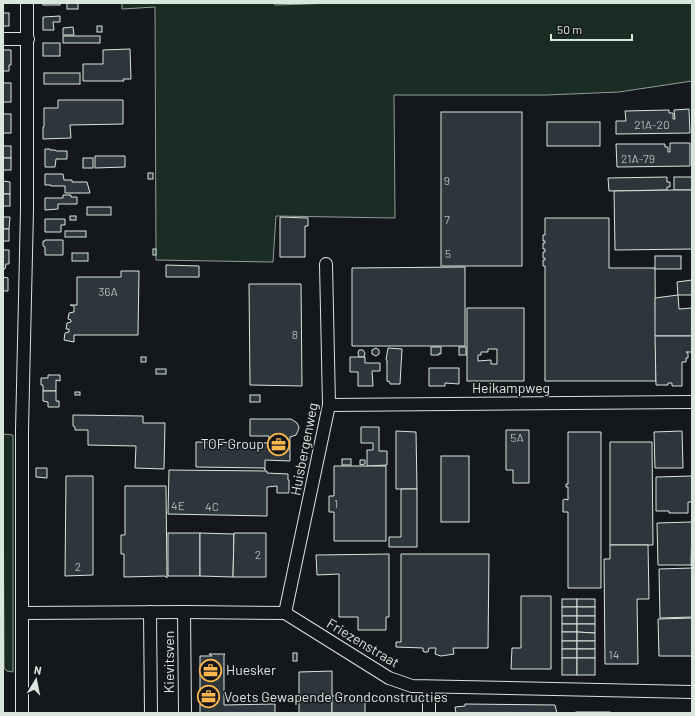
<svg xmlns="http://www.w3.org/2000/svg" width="695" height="716" font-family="Barlow,sans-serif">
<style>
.green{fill:#1a2d24;stroke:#939e99}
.building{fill:#2c363c;stroke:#d8e6dc;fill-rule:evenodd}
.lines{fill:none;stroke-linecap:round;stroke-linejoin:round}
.minor-casing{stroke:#d8e6dc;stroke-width:14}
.minor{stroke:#14181c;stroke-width:12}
.labels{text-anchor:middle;stroke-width:3;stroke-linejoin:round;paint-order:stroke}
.number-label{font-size:12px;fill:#adbab4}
.street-label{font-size:14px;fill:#d8e6dc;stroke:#14181c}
.poi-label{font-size:14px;fill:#d8e6dc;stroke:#14181c;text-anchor:start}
</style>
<rect width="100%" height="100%" fill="#14181c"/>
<g class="green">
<polygon points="122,3 274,3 275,5 336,3 692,3 692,81 619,92 546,95 394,95 395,218 276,216 273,262 156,260 155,7 122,9"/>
<polygon points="3,434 13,435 13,672 7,671 4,668"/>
</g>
<g class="building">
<rect x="43" y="3" width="17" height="2"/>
<rect x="67" y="3" width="11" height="6"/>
<rect x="3" y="13" width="6" height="13"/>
<polygon points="60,16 60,22 53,22 54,30 43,30 43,17"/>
<rect x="97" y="26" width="5" height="6"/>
<polygon points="73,27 74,35 63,35 63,28"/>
<rect x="63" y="36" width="37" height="7"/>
<rect x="43" y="43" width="17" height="13"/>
<polygon points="130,49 131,79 123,79 124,81 83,81 83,64 103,64 103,50"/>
<polygon points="3,50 11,50 11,65 9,65 9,71 3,71"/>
<rect x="44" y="73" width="36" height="11"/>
<rect x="3" y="83" width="8" height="19"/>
<polygon points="58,100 123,100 123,124 70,125 71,138 43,139 43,127 44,127 44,108 58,108"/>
<polygon points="689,109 690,133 616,134 616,121 626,121 625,111 669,110 669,113 673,113 673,119 675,119 674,110"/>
<rect x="441" y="112" width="81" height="154"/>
<rect x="3" y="114" width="8" height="19"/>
<rect x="547" y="122" width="53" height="24"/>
<polygon points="670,143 690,143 690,166 617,167 616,144 665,144 665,147 668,147 668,152 670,152"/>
<rect x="3" y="146" width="8" height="12"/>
<polygon points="45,149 50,149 50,150 55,150 56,151 67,151 67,159 56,159 55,167 45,167"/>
<polygon points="95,156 125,156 125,167 95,168"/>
<rect x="3" y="158" width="8" height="12"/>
<rect x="83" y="158" width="10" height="10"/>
<rect x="148" y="173" width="5" height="6"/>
<polygon points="45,174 63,174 64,180 72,180 72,182 87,182 90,193 65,193 65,186 51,186 51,185 45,185"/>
<polygon points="667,177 667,182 670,182 670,187 667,187 667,190 609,191 608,178"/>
<rect x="674" y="177" width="18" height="13"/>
<polygon points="3,181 10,182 10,194 3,194"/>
<polygon points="674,190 692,190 692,249 615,250 614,191"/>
<rect x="3" y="194" width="7" height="12"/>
<polygon points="63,195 71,195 71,197 77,197 77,204 58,204 58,209 45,210 45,198 63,198"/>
<rect x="87" y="207" width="24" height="8"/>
<rect x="70" y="216" width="6" height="4"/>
<polygon points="3,217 10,217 9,229 3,229"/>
<polygon points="280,217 308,218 308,226 305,226 305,257 280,257"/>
<polygon points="545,218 609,218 609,268 655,268 656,381 545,381 545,266 543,266 543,260 545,260 545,258 543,258 543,252 545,252 545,249 543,249 543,243 545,243 545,241 543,241 543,235 545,235"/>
<polygon points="45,219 65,219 65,225 61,225 61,232 45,232"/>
<rect x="3" y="229" width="6" height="12"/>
<rect x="65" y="231" width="21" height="6"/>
<polygon points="45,240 63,240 63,255 45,255 45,247 43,246 43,241 45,241"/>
<rect x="153" y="249" width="3" height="6"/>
<polygon points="3,250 9,250 9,264 6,264 5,269 3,269"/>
<rect x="72" y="253" width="16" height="8"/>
<rect x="655" y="256" width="26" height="13"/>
<polygon points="166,265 199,266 199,277 166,277"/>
<polygon points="465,267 465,346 352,346 352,268"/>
<polygon points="121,271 139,271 138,335 74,335 74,342 64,340 65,333 69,332 69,329 66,329 67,323 71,322 71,320 68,319 69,313 74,312 74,306 70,305 77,305 77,277 121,277"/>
<polygon points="3,277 8,278 8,291 3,291"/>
<polygon points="692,280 692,295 678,295 677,282"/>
<polygon points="249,284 301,284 302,386 250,385"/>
<polygon points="678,295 679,309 692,308 692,336 655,336 655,298"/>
<path d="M467,308H524V381H467ZM488,349H497V364H491V360L478,361V355H481V352H488Z"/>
<polygon points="655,336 692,336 692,352 686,352 688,353 688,358 686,358 686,362 682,362 682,386 672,386 672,383 668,383 668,385 656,385"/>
<polygon points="431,347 441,347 441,354 439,353 439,355 431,355"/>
<rect x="459" y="347" width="7" height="8"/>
<polygon points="376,348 379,350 379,354 376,356 372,354 372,350"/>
<polygon points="388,348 402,349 400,384 390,384 390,382 387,381 387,360 386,360"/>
<polygon points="359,350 363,350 365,353 364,357 359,357 358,353"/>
<rect x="141" y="357" width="5" height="5"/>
<polygon points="350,357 365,357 365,363 380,363 380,371 372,371 373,386 358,386 358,372 350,372"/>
<polygon points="429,368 459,368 459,384 445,383 445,386 429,386"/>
<rect x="156" y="369" width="10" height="5"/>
<polygon points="48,375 60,375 60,381 56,380 56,391 43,391 43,385 41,385 41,378 48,378"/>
<polygon points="43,391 56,391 56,401 59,401 59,407 48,407 48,402 43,401"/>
<rect x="75" y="392" width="5" height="3"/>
<rect x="250" y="395" width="10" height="7"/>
<polygon points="73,415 143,416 143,423 165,423 164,469 135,468 136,446 88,445 88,430 75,430 75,427 73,426"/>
<polygon points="250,419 291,419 297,423 299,427 298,431 296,435 290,437 290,461 265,460 265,470 264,468 196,467 196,442 269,443 269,436 250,436"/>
<polygon points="361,427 379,427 379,451 387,451 387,465 367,466 367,450 373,450 373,443 361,443"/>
<polygon points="506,430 529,430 529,483 513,483 513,470 506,470"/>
<polygon points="396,431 416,432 417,489 396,489"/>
<polygon points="682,431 683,468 655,468 654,432"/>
<polygon points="568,432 601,432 601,588 568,588 568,512 563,512 563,500 565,499 568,500 568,487 566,487 566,484 568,484"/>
<polygon points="610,442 652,442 653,545 610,545"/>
<rect x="441" y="456" width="28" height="66"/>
<rect x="342" y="459" width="9" height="6"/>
<polygon points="360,460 365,460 365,464 360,465"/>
<polygon points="334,466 386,466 386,541 334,541 334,512 329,512 329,496 334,496"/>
<polygon points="36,468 47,468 47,478 36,477"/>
<polygon points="169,470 267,471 267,473 288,474 288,480 289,480 289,493 277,493 277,486 267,487 267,516 168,514"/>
<polygon points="66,476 93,476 93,575 65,576"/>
<polygon points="692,476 692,502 688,502 688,513 669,513 669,511 656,511 656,477"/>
<polygon points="125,486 166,486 167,578 165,576 124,577 124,554 121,554 121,535 125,535"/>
<polygon points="401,489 417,489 417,547 389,547 389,537 401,537"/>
<polygon points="691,522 692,524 691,565 658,565 657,523"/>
<rect x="168" y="533" width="32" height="43"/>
<polygon points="200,533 234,534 233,577 200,576"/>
<polygon points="234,533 266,533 266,577 233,577"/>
<polygon points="610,545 648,545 649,599 637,599 638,664 605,664 604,559 610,559"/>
<polygon points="389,554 389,617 386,617 386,630 358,630 358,617 339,617 339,574 317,575 316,555"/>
<polygon points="401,554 489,554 488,648 453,648 454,654 441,656 435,654 436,648 429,648 428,652 424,652 423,651 423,648 396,647 396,642 401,642"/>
<polygon points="692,568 692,617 660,618 659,569"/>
<polygon points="521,596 551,596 551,669 511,669 512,648 521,648"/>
<rect x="562" y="599" width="15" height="8"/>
<rect x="577" y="599" width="18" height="8"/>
<rect x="562" y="607" width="15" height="9"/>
<rect x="577" y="607" width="18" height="9"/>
<rect x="562" y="616" width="15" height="8"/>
<rect x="577" y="616" width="18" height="8"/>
<polygon points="692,618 692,656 659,656 658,619"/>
<rect x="562" y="624" width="15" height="8"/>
<polygon points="577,624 595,624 595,633 577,632"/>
<rect x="562" y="632" width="15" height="9"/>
<polygon points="577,632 595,633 595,641 577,641"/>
<rect x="562" y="641" width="15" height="8"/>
<rect x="577" y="641" width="18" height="8"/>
<rect x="562" y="649" width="15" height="9"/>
<rect x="577" y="649" width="18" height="9"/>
<rect x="293" y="653" width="4" height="8"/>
<polygon points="209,654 225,654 224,655 224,705 275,704 275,713 200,713 200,704 205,705 205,700 203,699 202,697 205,694 205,689 200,690 200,656 212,656"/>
<rect x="562" y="658" width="15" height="17"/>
<rect x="577" y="658" width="18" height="17"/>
<polygon points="332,671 332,696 299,696 299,672"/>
<rect x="299" y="696" width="33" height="17"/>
<rect x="332" y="696" width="33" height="17"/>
<polygon points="465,704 555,705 557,713 456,713 455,707 465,706"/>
<rect x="576" y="712" width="34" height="1"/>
</g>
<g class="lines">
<defs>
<g id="minor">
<polyline points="3,39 28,39"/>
<polyline points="329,405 692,402"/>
<polyline points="150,612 151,713"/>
<polyline points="184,612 185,713"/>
<polyline points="23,613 184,612 285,613 389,678 412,686 692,692"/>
<polyline points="285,613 329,405 326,264"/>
<polyline points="429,687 429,713"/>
<polyline points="22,713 22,430 27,210 27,3"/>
</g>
</defs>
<use href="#minor" class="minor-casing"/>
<use href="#minor" class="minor"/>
</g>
<defs>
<symbol id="office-ring" viewBox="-11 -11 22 22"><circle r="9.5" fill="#14181c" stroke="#ffb74d" stroke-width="1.5"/><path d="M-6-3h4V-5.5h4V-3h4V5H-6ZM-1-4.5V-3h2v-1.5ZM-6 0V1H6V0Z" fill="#ffb74d"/></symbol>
</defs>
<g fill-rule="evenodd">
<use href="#office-ring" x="266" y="432" width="25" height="25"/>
<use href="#office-ring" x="198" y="658" width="25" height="25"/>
<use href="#office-ring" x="196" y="684" width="25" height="25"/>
</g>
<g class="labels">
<g class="number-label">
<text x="652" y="129">21A-20</text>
<text x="638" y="163">21A-79</text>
<text x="447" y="185">9</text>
<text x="447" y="224">7</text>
<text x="448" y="258">5</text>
<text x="108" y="296">36A</text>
<text x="295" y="339">8</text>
<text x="517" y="442">5A</text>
<text x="336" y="508">1</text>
<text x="178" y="510">4E</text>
<text x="212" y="511">4C</text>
<text x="258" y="559">2</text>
<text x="78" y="571">2</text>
<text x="614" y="659">14</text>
</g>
<g class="street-label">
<text x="511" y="393">Heikampweg</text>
<text transform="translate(304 449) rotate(-79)" y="5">Huisbergenweg</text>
<text transform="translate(363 643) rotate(31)" y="5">Friezenstraat</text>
<text transform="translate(169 662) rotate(-90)" y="5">Kievitsven</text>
</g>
<g class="poi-label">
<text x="264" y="449" text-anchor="end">TOF Group</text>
<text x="226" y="675">Huesker</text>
<text x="224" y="702">Voets Gewapende Grondconstructies</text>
</g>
</g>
<rect width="695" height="716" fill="none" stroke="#d8e6dc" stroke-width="8"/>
<g transform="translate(36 680) rotate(10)" stroke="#14181c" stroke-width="3" paint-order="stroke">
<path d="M0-3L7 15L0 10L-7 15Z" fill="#d8e6dc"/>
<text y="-6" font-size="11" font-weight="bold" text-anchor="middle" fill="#d8e6dc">N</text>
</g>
<path d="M551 34v6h81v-6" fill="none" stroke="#d8e6dc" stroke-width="2"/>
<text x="557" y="34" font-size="12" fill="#d8e6dc" stroke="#14181c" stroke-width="3" paint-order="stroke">50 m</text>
</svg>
